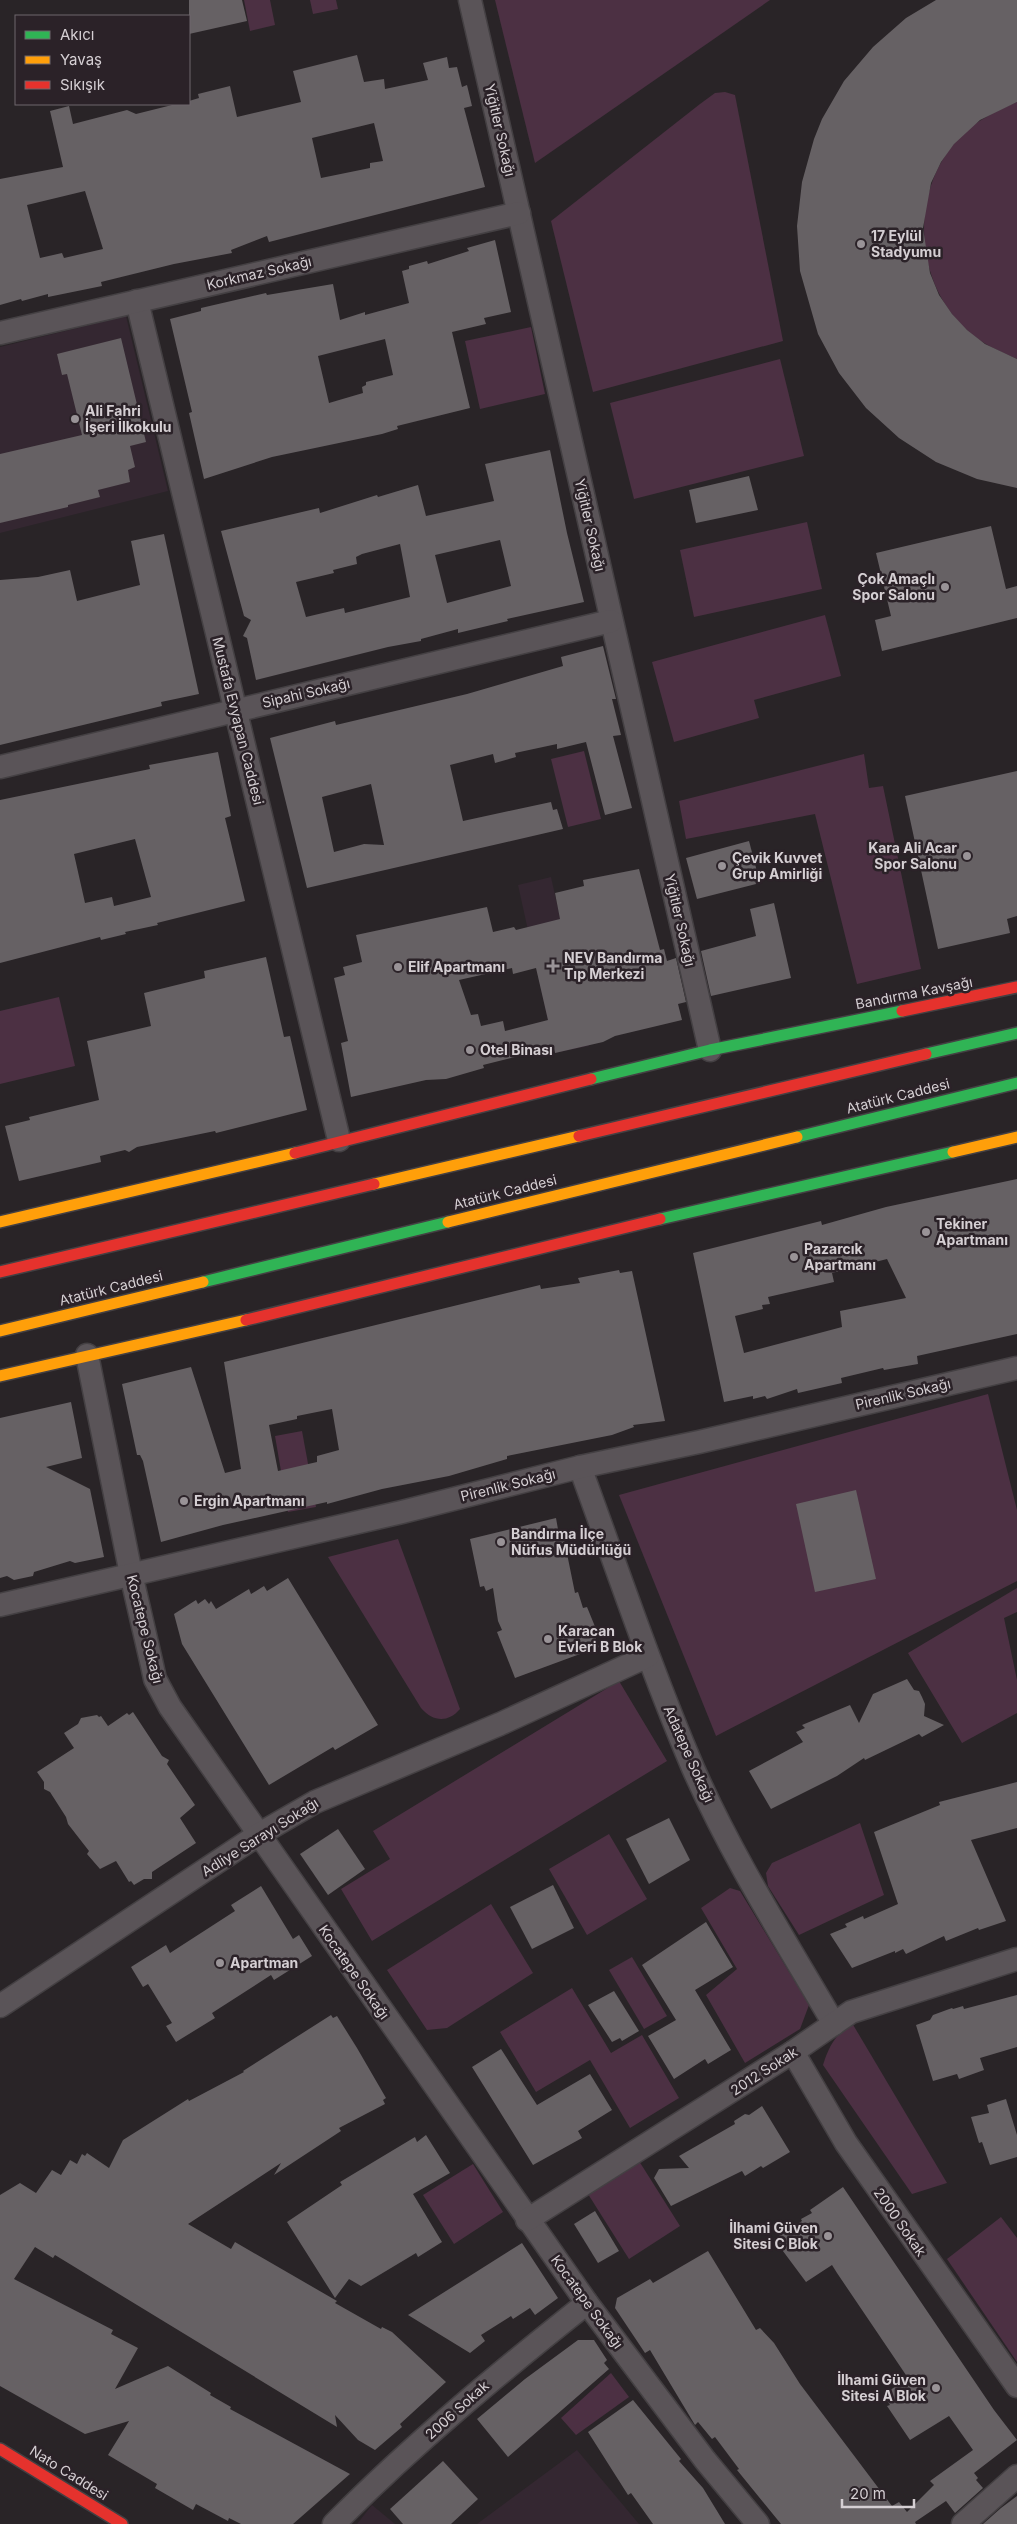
<svg xmlns="http://www.w3.org/2000/svg" width="1017" height="2524" font-family="Inter,sans-serif">
<style>
.built{fill:#342731}
.green{fill:#4c3043}
.building{fill:#666164;fill-rule:evenodd}
.lines{fill:none;stroke-linecap:round;stroke-linejoin:round}
.street-casing{stroke:#444043;stroke-width:25}
.fast-casing{stroke:#444043;stroke-width:14}
.slow-casing{stroke:#444043;stroke-width:14}
.jam-casing{stroke:#444043;stroke-width:14}
.street{stroke:#5a5458;stroke-width:22}
.fast{stroke:#30b455;stroke-width:11}
.slow{stroke:#ff9f0a;stroke-width:11}
.jam{stroke:#e5322d;stroke-width:11}
.poi-dot{fill:#999397;stroke:#2b2228;stroke-width:2}
.labels{text-anchor:middle;stroke-width:5;stroke-linejoin:round;paint-order:stroke}
.street-label{font-size:14px;fill:#d5cfd3;stroke:#2b2228}
.poi-label{font-size:14px;font-weight:bold;fill:#d5cfd3;stroke:#2b2228;text-anchor:start}
</style>
<rect width="100%" height="100%" fill="#292427"/>
<g class="built">
<polygon points="126,316 168,491 0,533 0,347"/>
<polygon points="551,877 589,1046 555,1053 518,885"/>
<polygon points="577,2450 639,2524 477,2524"/>
<polygon points="372,2505 395,2524 357,2524"/>
</g>
<g class="green">
<polygon points="244,0 270,0 275,25 250,31"/>
<polygon points="310,0 336,0 338,9 313,14"/>
<polygon points="495,0 770,0 535,163"/>
<polygon points="725,92 735,95 783,341 593,392 551,221 700,104 715,93"/>
<path d="M1017,102V359C999,351 982,344 968,331C912,282 909,187 962,135C978,119 997,111 1017,102Z"/>
<polygon points="531,327 545,394 480,409 465,341"/>
<polygon points="780,359 804,456 634,499 610,403"/>
<polygon points="807,522 822,589 694,617 680,550"/>
<polygon points="825,615 841,676 754,700 759,718 674,742 652,662"/>
<polygon points="584,751 601,819 568,827 551,759"/>
<polygon points="864,754 869,788 883,786 921,969 857,984 815,814 686,839 679,801"/>
<polygon points="59,997 75,1066 0,1084 0,1011"/>
<polygon points="988,1394 1017,1510 1017,1581 716,1736 619,1495"/>
<polygon points="302,1431 316,1507 288,1512 275,1436"/>
<path d="M398,1539L460,1709C448,1723 433,1722 421,1708L328,1557Z"/>
<polygon points="1017,1588 1017,1612 1004,1618 1017,1680 1017,1713 962,1743 908,1653"/>
<polygon points="619,1681 667,1761 372,1941 341,1889 390,1859 373,1831"/>
<polygon points="860,1823 884,1895 799,1935 768,1886 766,1873 772,1863"/>
<polygon points="609,1834 647,1899 587,1935 549,1869"/>
<polygon points="730,1888 740,1891 809,2005 800,2029 745,2063 706,1995 737,1969 701,1908"/>
<polygon points="491,1904 533,1973 447,2028 427,2030 387,1970"/>
<polygon points="632,1957 667,2016 644,2029 609,1970"/>
<polygon points="572,1988 611,2053 642,2035 679,2098 630,2128 590,2060 536,2092 500,2032"/>
<path d="M852,2023L947,2183L912,2194L823,2065C829,2046 835,2035 852,2023Z"/>
<polygon points="639,2161 680,2226 629,2259 588,2194"/>
<polygon points="473,2164 503,2212 454,2244 423,2195"/>
<polygon points="1001,2217 1017,2238 1017,2362 947,2259"/>
<polygon points="611,2373 629,2397 576,2435 561,2418"/>
</g>
<g class="building">
<polygon points="189,0 242,0 247,21 189,34"/>
<polygon points="936,0 1017,0 1017,102 980,120 954,144 941,162 931,183 923,228 930,273 939,295 952,314 967,330 985,344 1017,359 1017,488 977,479 936,462 899,438 866,408 839,373 818,334 800,271 797,226 802,182 814,139 822,119 844,81 873,47 906,18"/>
<path d="M357,55L364,82L384,79L385,89L428,80L423,63L447,57L449,68L457,67L462,87L467,85L472,106L464,108L485,187L269,242L267,236L231,250L232,253L174,264L101,282L102,286L48,297V294L22,301L21,299L0,305V179L63,167L50,111L69,106L73,124L127,110L136,114L176,104H189V101L199,98L198,94L230,86L237,117L301,102L293,71ZM374,123L383,161L370,163V168L321,178L312,138ZM85,191L103,249L64,258L62,253L40,258L27,205Z"/>
<path d="M495,240L511,312L484,318L486,324L452,332L470,408L397,426L398,429L382,434L272,457L204,479L189,413L192,412L170,319L201,311V308L266,293L267,295L333,284L340,320L365,312V315L409,303L402,271L409,269V266L427,261L428,264L469,251L467,248ZM385,339L393,375L366,382V385L362,387L363,393L329,403L318,356Z"/>
<polygon points="121,338 146,442 130,446 135,467 128,470 130,482 98,490 100,497 68,505 68,507 0,523 0,454 82,435 67,374 62,375 57,354"/>
<path d="M550,450L567,533L584,602L507,619L508,621L458,633V629L421,639V641L388,647L256,680L247,638L243,636L251,620L244,616L221,531L319,508L320,513L377,495L378,497L418,485L426,516L494,501L485,464ZM500,540L511,586L447,603L435,555ZM400,544L410,597L345,613L344,608L306,617L296,582L334,573L333,570L357,564L356,557L362,554Z"/>
<polygon points="749,476 758,510 696,523 689,490"/>
<polygon points="991,526 1006,589 1017,586 1017,618 882,651 875,620 891,616 876,553"/>
<polygon points="164,534 199,694 161,702 162,706 0,745 0,580 38,577 70,570 77,601 140,585 131,541"/>
<path d="M603,646L616,699H612L621,735L613,736L632,808L605,815L586,742L557,749V744L515,753L516,757L495,763L493,754L450,765L463,821L551,802L553,810L557,809L563,829L307,888L270,738L335,721L336,725L467,694L563,666L561,657ZM371,784L384,845L364,844L334,852L322,797Z"/>
<path d="M218,752L231,816L225,818L245,901L157,923L158,925L125,932L126,934L101,940L100,937L0,963V800L150,769L149,765ZM135,839L151,897L114,906L112,897L85,903L74,854Z"/>
<polygon points="1017,771 1017,916 1007,919 1010,933 938,949 905,796"/>
<polygon points="749,841 760,883 697,899 686,858"/>
<path d="M639,869L660,950L664,949L667,961L676,958L686,1002L678,1004L682,1020L615,1036L603,1042L555,1053L554,1049L523,1055L483,1065L484,1068L446,1079L426,1080L351,1097L341,1043L348,1041L334,978L345,975L343,967L362,962L356,935L487,907L493,932L514,927L516,930L560,919L555,893L584,886L583,880ZM512,968L513,974L536,968L548,1020L505,1031L503,1021L481,1026L478,1014L471,1015L459,980Z"/>
<polygon points="774,903 791,978 711,996 701,951 756,936 750,909"/>
<polygon points="266,957 284,1037 290,1036 307,1110 216,1133 215,1131 137,1147 129,1152 125,1150 100,1156 101,1162 19,1181 5,1126 30,1120 29,1117 99,1100 87,1041 151,1026 144,993 205,978 204,971"/>
<path d="M1017,1179V1334L917,1356L918,1364L884,1370L883,1368L841,1378L842,1383L798,1393L797,1389L767,1399L765,1396L753,1399V1396L724,1402L693,1253L821,1221L822,1225L886,1207ZM887,1259L906,1298L840,1311L842,1327L744,1353L735,1316L763,1309L762,1305L770,1304L768,1297L834,1282L832,1273Z"/>
<path d="M619,1270L620,1273L632,1271L665,1421L633,1425L634,1427L612,1435L507,1456V1459L449,1476L382,1489L327,1504V1502L223,1525L161,1542L143,1461L140,1455H137L122,1384L191,1367L225,1473L241,1469L224,1362L540,1285L541,1289L580,1283L578,1278ZM332,1409L339,1450L317,1456V1462L278,1471L269,1425L297,1419V1416Z"/>
<polygon points="71,1402 82,1458 46,1467 90,1489 104,1557 75,1563 70,1561 34,1572 33,1576 14,1580 7,1576 0,1578 0,1418"/>
<polygon points="856,1490 876,1579 815,1592 796,1504"/>
<polygon points="556,1518 559,1535 563,1534 575,1593 578,1592 583,1608 587,1607 596,1629 592,1629 599,1647 515,1678 497,1632 502,1630 498,1621 493,1588 486,1591 484,1586 480,1587 470,1539"/>
<polygon points="288,1578 378,1725 335,1750 333,1747 269,1785 182,1644 174,1614 196,1600 198,1604 205,1599 209,1604 211,1601 216,1609 249,1589 251,1594 264,1586 267,1591"/>
<polygon points="907,1679 914,1690 919,1691 922,1697 925,1704 924,1716 944,1725 922,1737 919,1734 865,1760 864,1758 837,1776 771,1809 749,1771 803,1742 796,1732 805,1728 802,1725 850,1705 859,1723 873,1694"/>
<polygon points="133,1712 162,1756 169,1760 167,1764 195,1805 180,1818 196,1843 152,1872 152,1879 144,1879 134,1885 131,1881 129,1882 116,1861 100,1869 87,1854 89,1851 68,1824 66,1817 50,1792 44,1789 44,1782 37,1772 74,1748 64,1733 78,1724 81,1718 97,1715 99,1717 101,1716 108,1726 127,1713 129,1715"/>
<polygon points="1017,1782 1017,1828 971,1840 1006,1921 979,1930 978,1928 946,1941 944,1936 906,1954 903,1949 895,1953 895,1951 852,1968 830,1934 847,1927 845,1924 863,1916 864,1919 898,1904 874,1832 940,1805 939,1802"/>
<polygon points="669,1818 690,1860 649,1884 626,1839"/>
<polygon points="338,1829 365,1869 328,1895 300,1854"/>
<polygon points="553,1885 574,1928 532,1949 510,1907"/>
<polygon points="261,1886 293,1939 299,1935 312,1956 274,1980 271,1975 212,2013 215,2018 176,2042 166,2026 172,2023 148,1984 143,1987 131,1967 166,1945 170,1953 235,1911 231,1905"/>
<polygon points="706,1922 733,1967 695,1990 731,2050 708,2064 705,2059 674,2079 648,2036 676,2020 642,1965"/>
<polygon points="614,1991 639,2031 622,2041 620,2038 612,2042 588,2005"/>
<polygon points="1017,1995 1017,2047 980,2058 984,2070 959,2079 957,2074 933,2081 916,2025 930,2020 933,2015 952,2008 953,2009 963,2006 964,2009"/>
<polygon points="331,2015 333,2018 337,2016 357,2048 386,2098 383,2100 385,2104 339,2128 341,2131 274,2175 281,2163 188,2224 231,2249 235,2242 337,2301 335,2303 381,2329 382,2327 392,2332 446,2382 400,2424 402,2427 375,2450 358,2440 335,2415 337,2427 55,2255 53,2258 35,2247 14,2279 113,2330 111,2334 138,2348 115,2389 168,2366 211,2393 210,2395 231,2407 230,2409 350,2474 293,2524 241,2524 229,2518 228,2521 196,2504 193,2510 155,2488 157,2484 108,2455 129,2421 85,2434 0,2386 0,2195 20,2183 36,2193 52,2170 61,2175 70,2160 77,2164 82,2154 85,2156 87,2153 109,2168 123,2140 188,2099 189,2101 244,2072 243,2071"/>
<polygon points="501,2049 537,2105 590,2074 612,2110 578,2131 582,2138 533,2165 472,2067"/>
<polygon points="1006,2099 1017,2135 1017,2157 990,2165 982,2142 979,2143 971,2117 989,2113 987,2105"/>
<polygon points="762,2106 790,2152 763,2168 761,2166 745,2176 742,2171 671,2206 654,2178 659,2169 689,2168 679,2156 735,2124 734,2121 745,2114 749,2115"/>
<polygon points="426,2135 450,2173 413,2194 442,2242 418,2257 416,2253 361,2286 349,2279 335,2298 287,2222 342,2185 340,2182 415,2137 417,2142"/>
<polygon points="843,2187 994,2410 1017,2440 974,2473 978,2478 976,2480 983,2488 955,2513 946,2501 915,2522 916,2524 781,2524 737,2470 739,2469 715,2437 712,2439 698,2422 695,2425 650,2350 645,2353 615,2308 617,2298 650,2279 653,2283 708,2251 756,2330 760,2328 774,2343 800,2384 892,2506 899,2502 907,2512 934,2485 930,2481 973,2450 949,2416 910,2440 887,2406 890,2405 883,2395 908,2378 837,2273 832,2265 806,2282 774,2239 802,2221 801,2219 812,2213 810,2210"/>
<polygon points="595,2211 619,2251 598,2263 574,2224"/>
<polygon points="522,2243 558,2298 535,2315 530,2308 513,2319 511,2316 481,2335 485,2341 470,2353 408,2315"/>
<polygon points="578,2340 594,2340 607,2360 604,2363 609,2369 508,2457 477,2419 525,2379"/>
<polygon points="633,2400 681,2459 679,2461 703,2488 725,2524 653,2524 631,2493 628,2495 588,2432"/>
<polygon points="443,2461 478,2499 451,2524 403,2524 390,2509"/>
<polygon points="1017,2496 1017,2524 983,2524 1001,2508"/>
</g>
<g class="lines">
<defs>
<g id="street">
<polyline points="470,0 710,1050"/>
<polyline points="137,301 339,1140"/>
<polyline points="0,333 519,213"/>
<polyline points="0,767 611,621"/>
<polyline points="87,1355 131,1574 152,1665 155,1679 170,1707 587,2303 705,2460 758,2524"/>
<path d="M580,1467C617,1568 651,1670 693,1768C732,1857 785,1940 834,2024"/>
<polyline points="0,1605 402,1512 580,1467 699,1442 1017,1368"/>
<polyline points="0,2006 258,1835 315,1802 500,1724 648,1656"/>
<polyline points="793,2052 846,2143 1017,2386"/>
<polyline points="527,2220 793,2052 851,2012 1017,1959"/>
<path d="M334,2524C413,2444 499,2373 587,2303"/>
<polyline points="963,2524 1017,2476"/>
</g>
<g id="fast">
<polyline points="926,1054 1017,1033"/>
<polyline points="591,1079 710,1050 902,1011"/>
<polyline points="797,1137 1017,1083"/>
<polyline points="660,1219 953,1152"/>
<polyline points="203,1282 448,1222"/>
</g>
<g id="slow">
<polyline points="953,1152 1017,1137"/>
<polyline points="374,1184 579,1136"/>
<polyline points="0,1222 295,1153"/>
<polyline points="448,1222 797,1137"/>
<polyline points="0,1331 203,1282"/>
<polyline points="0,1376 246,1320"/>
</g>
<g id="jam">
<polyline points="902,1011 1017,987"/>
<polyline points="579,1136 926,1054"/>
<polyline points="295,1153 591,1079"/>
<polyline points="0,1272 374,1184"/>
<polyline points="246,1320 660,1219"/>
<polyline points="0,2449 122,2524"/>
</g>
</defs>
<use href="#street" class="street-casing"/>
<use href="#fast" class="fast-casing"/>
<use href="#slow" class="slow-casing"/>
<use href="#jam" class="jam-casing"/>
<use href="#street" class="street"/>
<use href="#fast" class="fast"/>
<use href="#slow" class="slow"/>
<use href="#jam" class="jam"/>
</g>
<g class="poi-dot">
<circle cx="861" cy="244" r="5"/>
<circle cx="75" cy="419" r="5"/>
<circle cx="945" cy="587" r="5"/>
<circle cx="967" cy="856" r="5"/>
<circle cx="722" cy="866" r="5"/>
<path d="M550.5 958.5h5v5h5v5h-5v5h-5v-5h-5v-5h5z"/>
<circle cx="398" cy="967" r="5"/>
<circle cx="470" cy="1050" r="5"/>
<circle cx="926" cy="1232" r="5"/>
<circle cx="794" cy="1257" r="5"/>
<circle cx="184" cy="1501" r="5"/>
<circle cx="501" cy="1542" r="5"/>
<circle cx="548" cy="1639" r="5"/>
<circle cx="220" cy="1963" r="5"/>
<circle cx="828" cy="2236" r="5"/>
<circle cx="936" cy="2388" r="5"/>
</g>
<g class="labels">
<g class="street-label">
<text transform="translate(500 130) rotate(77)" y="5">Yiğitler Sokağı</text>
<text transform="translate(259 273) rotate(-13)" y="5">Korkmaz Sokağı</text>
<text transform="translate(590 525) rotate(77)" y="5">Yiğitler Sokağı</text>
<text transform="translate(306 693) rotate(-13)" y="5">Sipahi Sokağı</text>
<text transform="translate(238 721) rotate(76)" y="5">Mustafa Evyapan Caddesi</text>
<text transform="translate(680 920) rotate(77)" y="5">Yiğitler Sokağı</text>
<text transform="translate(914 993) rotate(-11)" y="5">Bandırma Kavşağı</text>
<text transform="translate(898 1096) rotate(-14)" y="5">Atatürk Caddesi</text>
<text transform="translate(505 1192) rotate(-14)" y="5">Atatürk Caddesi</text>
<text transform="translate(111 1288) rotate(-14)" y="5">Atatürk Caddesi</text>
<text transform="translate(903 1394) rotate(-13)" y="5">Pirenlik Sokağı</text>
<text transform="translate(508 1485) rotate(-14)" y="5">Pirenlik Sokağı</text>
<text transform="translate(145 1629) rotate(76)" y="5">Kocatepe Sokağı</text>
<text transform="translate(689 1754) rotate(66)" y="5">Adatepe Sokağı</text>
<text transform="translate(260 1837) rotate(-32)" y="5">Adliye Sarayı Sokağı</text>
<text transform="translate(354 1972) rotate(55)" y="5">Kocatepe Sokağı</text>
<text transform="translate(764 2071) rotate(-33)" y="5">2012 Sokak</text>
<text transform="translate(900 2222) rotate(55)" y="5">2000 Sokak</text>
<text transform="translate(587 2302) rotate(54)" y="5">Kocatepe Sokağı</text>
<text transform="translate(457 2410) rotate(-42)" y="5">2006 Sokak</text>
<text transform="translate(69 2473) rotate(32)" y="5">Nato Caddesi</text>
</g>
<g class="poi-label">
<text x="871" y="241">17 Eylül<tspan x="871" dy="16">Stadyumu</tspan></text>
<text x="85" y="416">Ali Fahri<tspan x="85" dy="16">İşeri İlkokulu</tspan></text>
<text x="935" y="584" text-anchor="end">Çok Amaçlı<tspan x="935" dy="16">Spor Salonu</tspan></text>
<text x="957" y="853" text-anchor="end">Kara Ali Acar<tspan x="957" dy="16">Spor Salonu</tspan></text>
<text x="732" y="863">Çevik Kuvvet<tspan x="732" dy="16">Grup Amirliği</tspan></text>
<text x="564" y="963">NEV Bandırma<tspan x="564" dy="16">Tıp Merkezi</tspan></text>
<text x="408" y="972">Elif Apartmanı</text>
<text x="480" y="1055">Otel Binası</text>
<text x="936" y="1229">Tekiner<tspan x="936" dy="16">Apartmanı</tspan></text>
<text x="804" y="1254">Pazarcık<tspan x="804" dy="16">Apartmanı</tspan></text>
<text x="194" y="1506">Ergin Apartmanı</text>
<text x="511" y="1539">Bandırma İlçe<tspan x="511" dy="16">Nüfus Müdürlüğü</tspan></text>
<text x="558" y="1636">Karacan<tspan x="558" dy="16">Evleri B Blok</tspan></text>
<text x="230" y="1968">Apartman</text>
<text x="818" y="2233" text-anchor="end">İlhami Güven<tspan x="818" dy="16">Sitesi C Blok</tspan></text>
<text x="926" y="2385" text-anchor="end">İlhami Güven<tspan x="926" dy="16">Sitesi A Blok</tspan></text>
</g>
</g>
<rect x="15" y="15" width="175" height="90" fill="#2b2228" stroke="#6f676c"/>
<rect x="25" y="31" width="25" height="8" fill="#30b455" stroke="#6f676c"/>
<text x="60" y="40" font-size="15" fill="#d5cfd3">Akıcı</text>
<rect x="25" y="56" width="25" height="8" fill="#ff9f0a" stroke="#6f676c"/>
<text x="60" y="65" font-size="15" fill="#d5cfd3">Yavaş</text>
<rect x="25" y="81" width="25" height="8" fill="#e5322d" stroke="#6f676c"/>
<text x="60" y="90" font-size="15" fill="#d5cfd3">Sıkışık</text>
<path d="M842 2499v8h72v-8" fill="none" stroke="#d5cfd3" stroke-width="2.5"/>
<text x="850" y="2499" font-size="15" fill="#d5cfd3" stroke="#2b2228" stroke-width="4" paint-order="stroke">20 m</text>
</svg>
